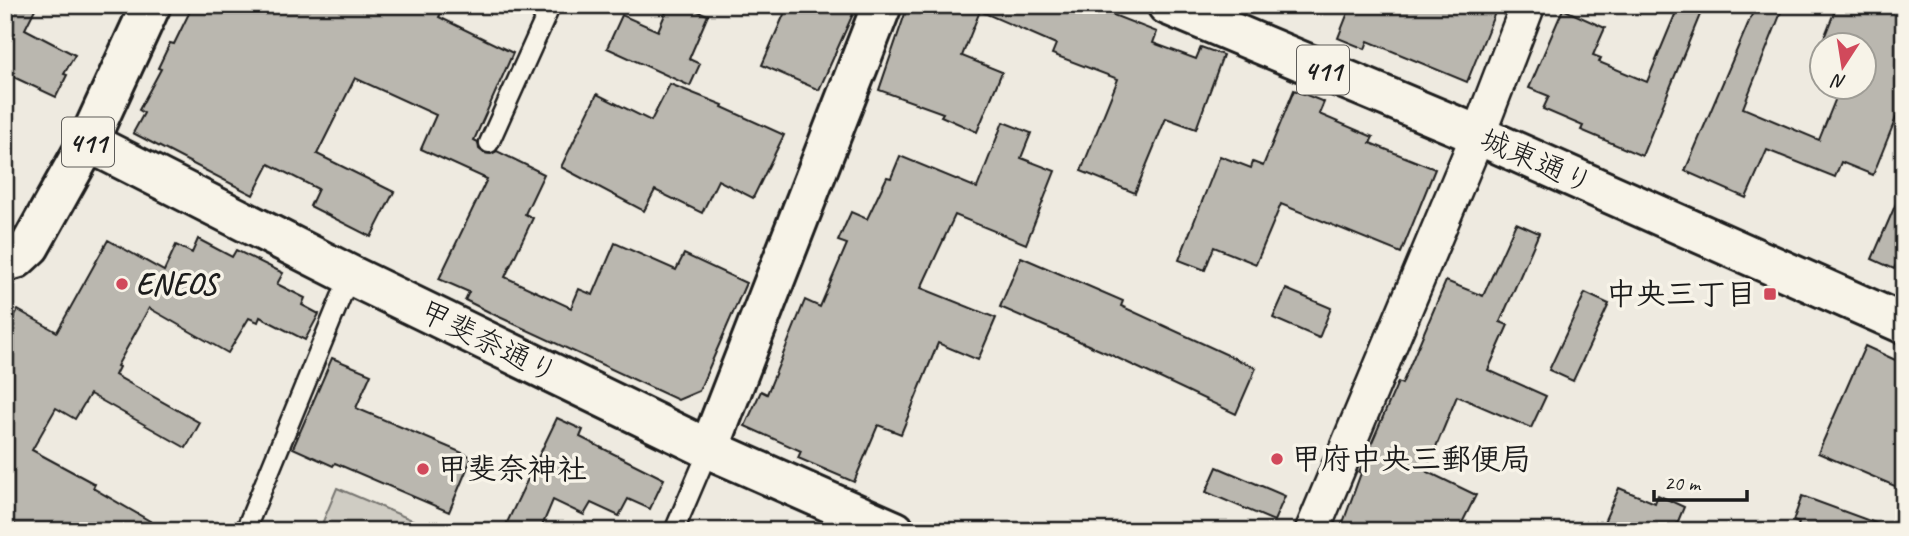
<svg xmlns="http://www.w3.org/2000/svg" width="1909" height="536" font-family="Caveat,'Klee One',sans-serif">
<style>
.green{fill:#cfccc3;stroke:#767470;stroke-width:2}
.building{fill:#bab7af;stroke:#1c1c1c;stroke-width:2}
.lines{fill:none;stroke-linecap:round;stroke-linejoin:round}
.service-casing{stroke:#1c1c1c;stroke-width:23}
.minor-casing{stroke:#1c1c1c;stroke-width:38}
.tertiary-casing{stroke:#1c1c1c;stroke-width:44}
.trunk-casing{stroke:#1c1c1c;stroke-width:44}
.service{stroke:#f7f3e8;stroke-width:18}
.minor{stroke:#f7f3e8;stroke-width:33}
.tertiary{stroke:#f7f3e8;stroke-width:38}
.trunk{stroke:#f7f3e8;stroke-width:38}
.poi-dot{fill:#d1495b;stroke:#f7f3e8;stroke-width:2.5}
.labels{text-anchor:middle;stroke-width:7;stroke-linejoin:round;paint-order:stroke}
.shield{fill:#f7f3e8;stroke:#5e5c59;stroke-width:2}
.shield-label{font-size:28px;font-weight:bold;fill:#1c1c1c}
.street-label{font-size:30px;fill:#1c1c1c;stroke:#f7f3e8}
.poi-label{font-size:30px;font-weight:bold;fill:#1c1c1c;stroke:#f7f3e8;text-anchor:start}
</style>
<rect width="100%" height="100%" fill="#eeeae0"/>
<filter id="ink" filterUnits="userSpaceOnUse"><feTurbulence type="fractalNoise" baseFrequency=".0143" numOctaves="2"/><feDisplacementMap in="SourceGraphic" scale="14" xChannelSelector="R" yChannelSelector="G"/><feConvolveMatrix kernelMatrix="1 2 1 2 8 2 1 2 1" color-interpolation-filters="sRGB"/></filter>
<g filter="url(#ink)">
<polygon class="green" points="337,488 438,531 319,531"/>
<g class="building">
<polygon points="5,5 37,5 25,29 75,55 64,74 67,75 56,97 5,73"/>
<polygon points="193,5 445,5 439,17 513,53 474,140 478,142 479,149 484,153 491,154 497,151 544,174 525,214 533,218 505,277 571,308 579,289 593,295 615,243 676,270 684,254 746,283 699,391 678,400 495,315 465,300 469,292 439,279 487,179 421,149 436,115 355,78 317,154 394,192 371,237 310,206 318,189 269,164 253,195 133,133 144,113 139,110 161,69 158,68 170,43 174,44"/>
<polygon points="669,5 682,5 708,15 689,59 700,64 690,86 607,48 622,15 658,31"/>
<polygon points="788,5 857,5 819,90 762,65"/>
<polygon points="908,5 1105,5 1103,11 1157,32 1153,43 1196,59 1201,47 1223,55 1196,129 1166,118 1135,193 1081,171 1118,79 1052,54 1056,44 980,11 962,56 1002,72 977,132 941,116 943,113 879,90"/>
<polygon points="1351,5 1498,5 1467,82 1368,41 1365,49 1338,38"/>
<polygon points="1679,5 1704,5 1642,156 1581,130 1583,126 1543,109 1549,96 1529,88 1563,9 1605,28 1593,55 1601,58 1599,62 1647,82"/>
<polygon points="1756,5 1784,5 1743,108 1819,140 1840,88 1864,88 1864,46 1822,46 1820,48 1837,5 1904,5 1904,98 1873,175 1841,162 1835,177 1767,150 1746,198 1685,171"/>
<polygon points="670,84 723,105 722,107 784,135 753,198 718,180 702,213 655,190 644,211 561,167 597,94 651,121"/>
<polygon points="1294,90 1324,102 1319,114 1373,137 1370,143 1435,169 1401,253 1281,204 1256,264 1214,247 1205,270 1179,260 1220,156 1251,168 1253,162 1263,166"/>
<polygon points="1003,122 1031,133 1021,158 1055,171 1026,244 955,215 921,288 996,318 978,360 938,343 901,434 878,425 854,482 798,458 801,451 745,426 761,391 767,394 805,300 820,307 847,244 838,241 851,212 867,219 887,177 891,178 900,156 977,188"/>
<polygon points="1904,185 1904,246 1894,269 1872,259"/>
<polygon points="1516,223 1539,233 1500,322 1508,325 1488,370 1546,396 1531,428 1457,396 1426,471 1476,495 1458,531 1340,531 1361,473 1359,472 1398,382 1402,384 1446,281 1483,296"/>
<polygon points="198,239 232,257 236,250 283,273 277,284 305,298 302,305 319,314 305,340 260,317 258,322 249,318 228,353 149,308 117,366 119,367 115,375 200,423 186,448 90,394 75,419 56,408 32,450 95,484 93,488 167,531 26,531 5,519 5,332 18,310 57,332 108,240 164,271 176,245 192,253"/>
<polygon points="1021,257 1123,301 1121,306 1256,368 1236,414 1109,354 1000,307"/>
<polygon points="1286,289 1331,308 1319,338 1273,318"/>
<polygon points="1585,293 1609,304 1573,381 1549,370"/>
<polygon points="1865,346 1904,364 1904,490 1818,453"/>
<polygon points="332,358 371,374 356,408 472,457 449,512 335,463 333,466 293,448"/>
<polygon points="557,418 583,430 580,437 664,479 650,509 628,499 619,516 591,503 584,515 553,500 540,531 503,531"/>
<polygon points="1217,467 1285,496 1274,521 1206,492"/>
<polygon points="1619,488 1655,503 1658,495 1684,507 1674,531 1600,531"/>
<polygon points="1802,496 1889,528 1889,531 1796,531 1799,523 1793,521"/>
</g>
<g class="lines">
<defs>
<g id="service">
<polyline points="489,143 551,5"/>
<polyline points="245,531 350,275"/>
<polyline points="674,531 709,449"/>
</g>
<polyline id="minor" points="1312,531 1478,135 1528,5"/>
<g id="tertiary">
<polyline points="88,142 350,275 709,449 895,531"/>
<polyline points="709,449 882,5"/>
</g>
<g id="trunk">
<polyline points="1167,5 1478,135 1904,324"/>
<polyline points="5,262 16,259 30,246 88,142 151,5"/>
</g>
</defs>
<use href="#service" class="service-casing"/>
<use href="#minor" class="minor-casing"/>
<use href="#tertiary" class="tertiary-casing"/>
<use href="#trunk" class="trunk-casing"/>
<use href="#service" class="service"/>
<use href="#minor" class="minor"/>
<use href="#tertiary" class="tertiary"/>
<use href="#trunk" class="trunk"/>
</g>
</g>
<g class="poi-dot">
<circle cx="122" cy="284" r="7"/>
<rect x="1763" y="287" width="14" height="14" rx="3.5"/>
<circle cx="1277" cy="459" r="7"/>
<circle cx="423" cy="469" r="7"/>
</g>
<g class="labels">
<g class="shield">
<rect x="1297" y="45.5" width="52" height="49" rx="5"/>
<rect x="62" y="117.5" width="52" height="49" rx="5"/>
</g>
<g class="shield-label">
<text x="1323" y="80">411</text>
<text x="88" y="152">411</text>
</g>
<g class="street-label">
<text transform="translate(1537 161) rotate(24)" y="10">城東通り</text>
<text transform="translate(489 342) rotate(26)" y="10">甲斐奈通り</text>
</g>
<g class="poi-label">
<text x="136" y="294">ENEOS</text>
<text x="1756" y="304" text-anchor="end">中央三丁目</text>
<text x="1291" y="469">甲府中央三郵便局</text>
<text x="437" y="479">甲斐奈神社</text>
</g>
</g>
<rect width="1909" height="536" fill="none" stroke="#f7f3e8" stroke-width="28"/>
<rect x="14" y="14" width="1881" height="508" fill="none" stroke="#1c1c1c" stroke-width="2.5" filter="url(#ink)"/>
<g transform="translate(1843 66) rotate(192)"><circle r="33" fill="#f7f3e8" stroke="#9f9d96" stroke-width="2"/>
<path d="M0-5L12 26L0 18L-12 26Z" fill="#d1495b"/>
<text y="-10" font-size="19" font-weight="bold" text-anchor="middle" fill="#1c1c1c">N</text>
</g>
<path d="M1654 490v10h93v-10" fill="none" stroke="#1c1c1c" stroke-width="3.5"/>
<text x="1664" y="490" font-size="21" fill="#1c1c1c" stroke="#f7f3e8" stroke-width="5" paint-order="stroke">20 m</text>
</svg>
